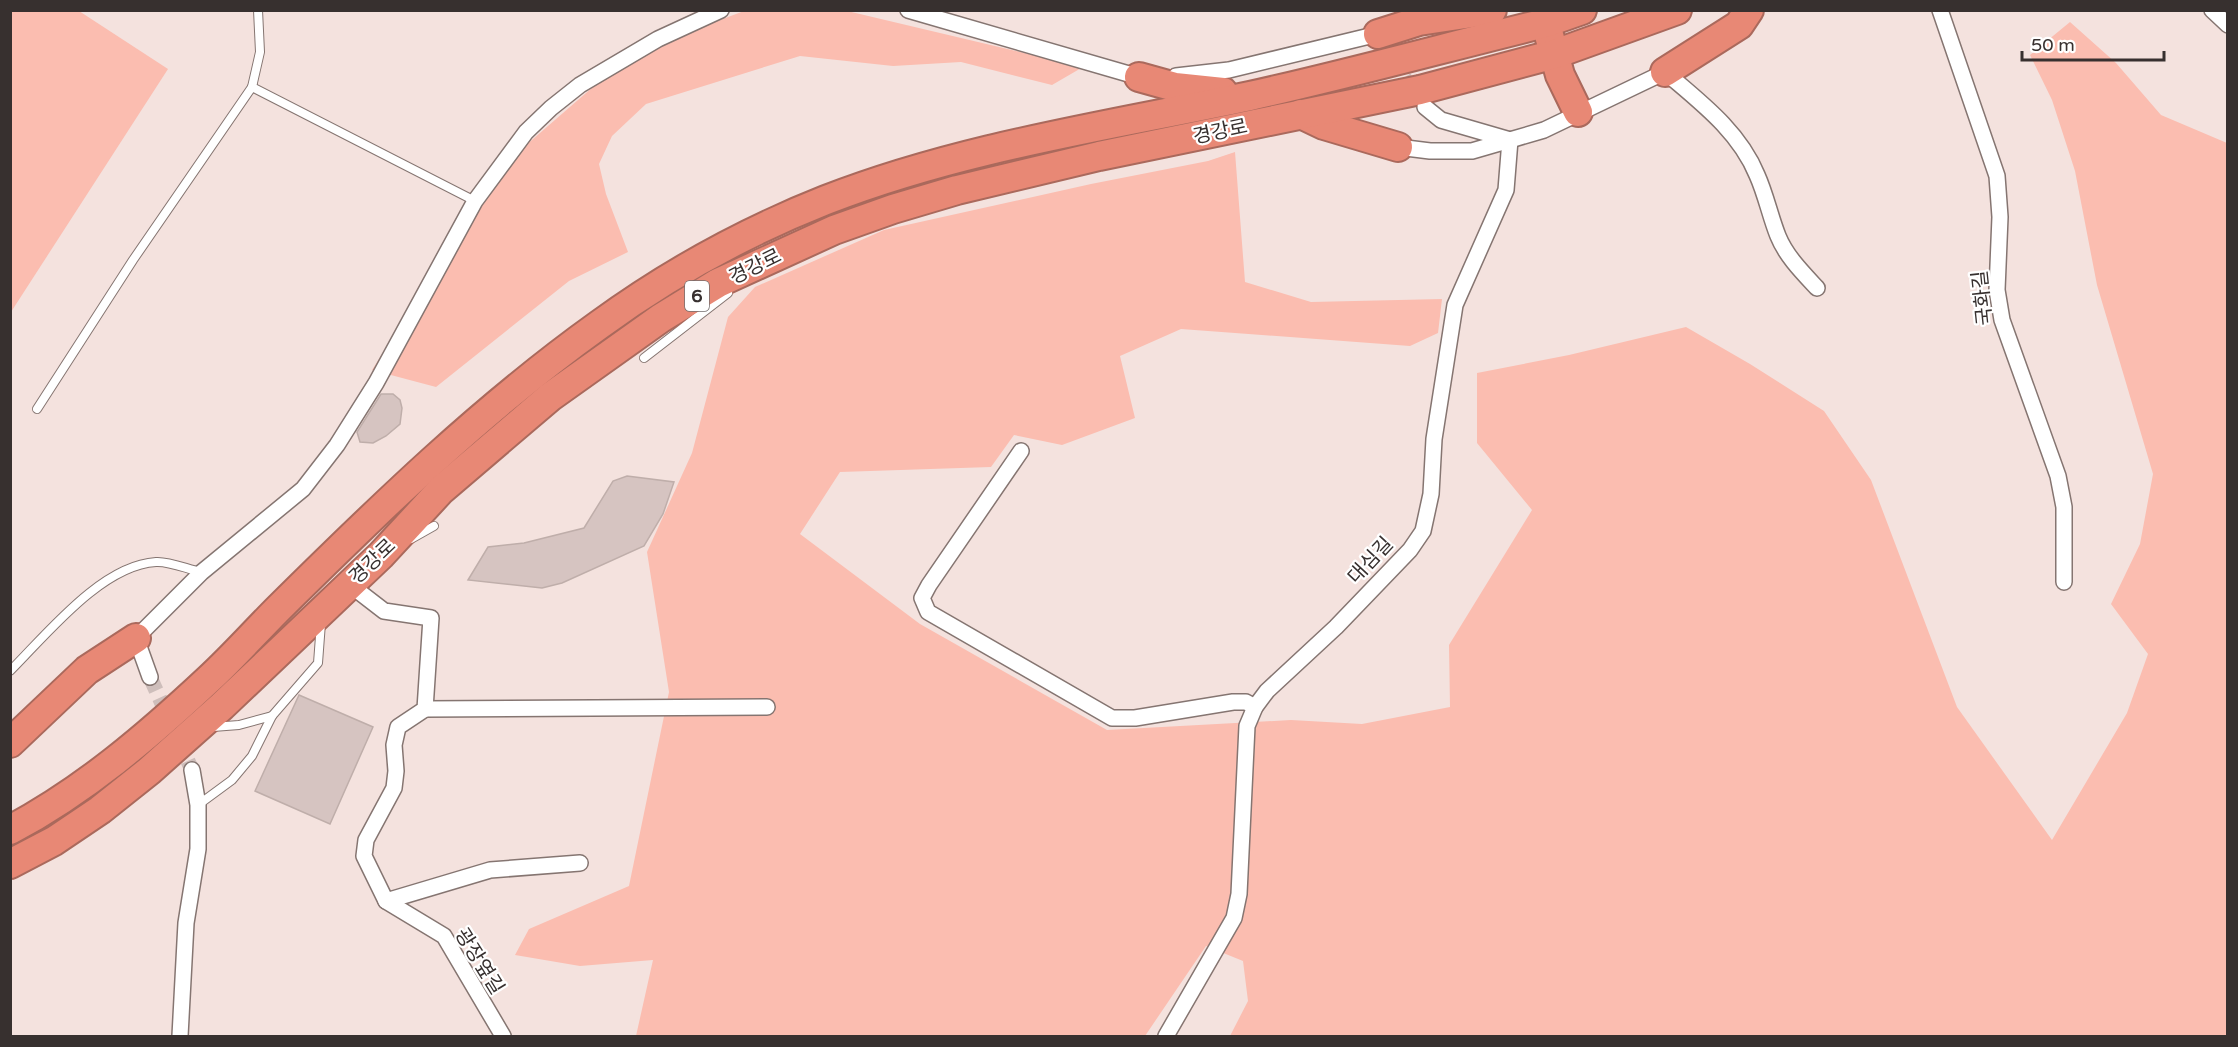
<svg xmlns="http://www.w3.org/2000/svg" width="2238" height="1047" font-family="'Varela Round','Noto Sans KR',sans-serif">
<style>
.green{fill:#fbbdb0}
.building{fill:#d6c4c1;stroke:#bfaeaa;stroke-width:1.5}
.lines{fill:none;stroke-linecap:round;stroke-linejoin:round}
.street-tunnel{stroke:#cebebb;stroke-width:15;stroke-dasharray:15 8;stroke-linecap:butt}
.lane-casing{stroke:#857571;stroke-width:10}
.street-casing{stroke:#857571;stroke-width:18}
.highway-casing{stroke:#aa695c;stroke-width:32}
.lane{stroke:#fff;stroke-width:8}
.street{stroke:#fff;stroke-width:15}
.highway{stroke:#e88875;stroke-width:28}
.labels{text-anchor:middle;stroke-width:4.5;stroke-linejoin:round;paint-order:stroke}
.shield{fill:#fff;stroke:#736e6d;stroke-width:1.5}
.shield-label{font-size:18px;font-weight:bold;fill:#37302f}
.street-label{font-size:20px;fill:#37302f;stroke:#fff}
</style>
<rect width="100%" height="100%" fill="#f4e2de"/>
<g class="green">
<polygon points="11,10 79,11 168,69 11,312"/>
<polygon points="843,10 1083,67 1052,85 961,62 893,66 800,56 646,104 612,136 599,164 606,194 628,252 569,281 436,387 372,370 465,223 525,146 601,80 656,44 744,11"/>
<polygon points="2070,22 2116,63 2161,115 2227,143 2227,1036 1230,1036 1248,1001 1243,961 1206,946 1145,1036 636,1036 653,960 580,966 515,955 529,929 629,886 669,692 647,552 692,453 728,317 755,287 884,230 1091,184 1208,161 1235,152 1245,282 1311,302 1442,299 1438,333 1410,346 1181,329 1120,356 1135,418 1062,445 1014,435 991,467 840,472 800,534 920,624 1107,730 1291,720 1362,724 1450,707 1449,645 1532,510 1477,443 1477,373 1569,355 1686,327 1750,364 1824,411 1871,480 1957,707 2052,840 2127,713 2148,654 2111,604 2140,544 2153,474 2097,285 2075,171 2052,100 2030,55"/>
</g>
<g class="building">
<polygon points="381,394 393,394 400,400 402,408 400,424 386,436 373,443 360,442 357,432"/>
<polygon points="627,476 674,482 663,514 644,546 562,583 542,588 468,580 488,547 524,543 584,528 613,481"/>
<polygon points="299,695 373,727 330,824 255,791"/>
</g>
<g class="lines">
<g class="street-tunnel">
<polyline points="1378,40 1416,95"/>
<polyline points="150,677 192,770"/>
</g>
<defs>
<g id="lane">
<polyline points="252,87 260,52 258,10"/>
<polyline points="644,358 728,293"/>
<polyline points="37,409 133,260 252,87 475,201"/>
<polyline points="411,539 434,526"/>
<path d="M10,671C47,634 102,565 156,562C169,561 187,569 201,572"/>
<polyline points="213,727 239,725 272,716 318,663 321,623"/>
<polyline points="198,805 232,780 252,756 272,716"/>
</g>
<g id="street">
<polyline points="908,10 1139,77 1146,77"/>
<polyline points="1940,10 1997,176 2000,217 1997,290 2002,320 2058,476 2064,507 2064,582"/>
<polyline points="2212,10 2228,25"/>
<polyline points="1176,76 1229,70 1378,34 1378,40"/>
<polyline points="1425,107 1441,120 1510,140"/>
<path d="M1398,147L1430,151H1472L1510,140L1544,130L1665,72C1700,102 1739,131 1757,175C1766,195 1770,216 1778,236C1786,256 1803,273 1817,288"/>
<polyline points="1021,451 929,585 922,598 928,612 1112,718 1135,718 1233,702 1246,702 1255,707"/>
<polyline points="349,584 384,611 431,618 425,709 398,727 394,745 396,771 394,788 366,840 364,856 386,901 444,936 503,1036"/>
<polyline points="150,677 136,638 202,572 303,489 337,445 376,383 475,201 526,132 551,108 580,85 658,39 721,10"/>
<polyline points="425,709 767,707"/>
<polyline points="386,901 490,870 580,863"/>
<polyline points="180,1036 186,923 198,849 198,805 192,770"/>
<polyline points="1166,1036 1234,918 1239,894 1247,726 1255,707 1267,691 1336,627 1410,550 1423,531 1431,494 1434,439 1455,305 1506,190 1510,140"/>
</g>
<g id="highway">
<polyline points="1378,34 1419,21 1492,10"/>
<polyline points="1549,35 1560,75 1578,112"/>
<polyline points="1665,72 1739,25 1749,10"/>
<polyline points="1139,77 1175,87 1223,92"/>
<polyline points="1301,114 1324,125 1398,147"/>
<polyline points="10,743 87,670 136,638"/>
<path d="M10,830C85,790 148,736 209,679C233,657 255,632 278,609C380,508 483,408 599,325C669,274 745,232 826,200C962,147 1108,126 1250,96C1349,74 1447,47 1545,23L1582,10"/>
<polyline points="10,864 54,841 100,810 149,771 222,706 381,555 441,490 550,397 661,318 718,283 834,230 893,209 957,190 1099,156 1420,90 1555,54 1677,10"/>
</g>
</defs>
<use href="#lane" class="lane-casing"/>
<use href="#street" class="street-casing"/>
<use href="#highway" class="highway-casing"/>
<use href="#lane" class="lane"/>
<use href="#street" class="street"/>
<use href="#highway" class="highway"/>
</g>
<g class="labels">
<rect class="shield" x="685" y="281" width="24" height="30" rx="4.5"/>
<g class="shield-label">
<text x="697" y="302">6</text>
</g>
<g class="street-label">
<text transform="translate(1220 131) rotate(-12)" y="7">경강로</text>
<text transform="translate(755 266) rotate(-26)" y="7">경강로</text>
<text transform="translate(1982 298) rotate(-96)" y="7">국화길</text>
<text transform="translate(1370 560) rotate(-47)" y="7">대심길</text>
<text transform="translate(372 561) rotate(-44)" y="7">경강로</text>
<text transform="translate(480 961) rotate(58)" y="7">광장옆길</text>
</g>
</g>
<rect width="2238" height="1047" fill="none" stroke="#37302f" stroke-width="24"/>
<path d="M2022 51v9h142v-9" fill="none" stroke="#37302f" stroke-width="3"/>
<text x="2031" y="51" font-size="18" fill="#37302f" stroke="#ffffff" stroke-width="4.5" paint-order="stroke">50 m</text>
</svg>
